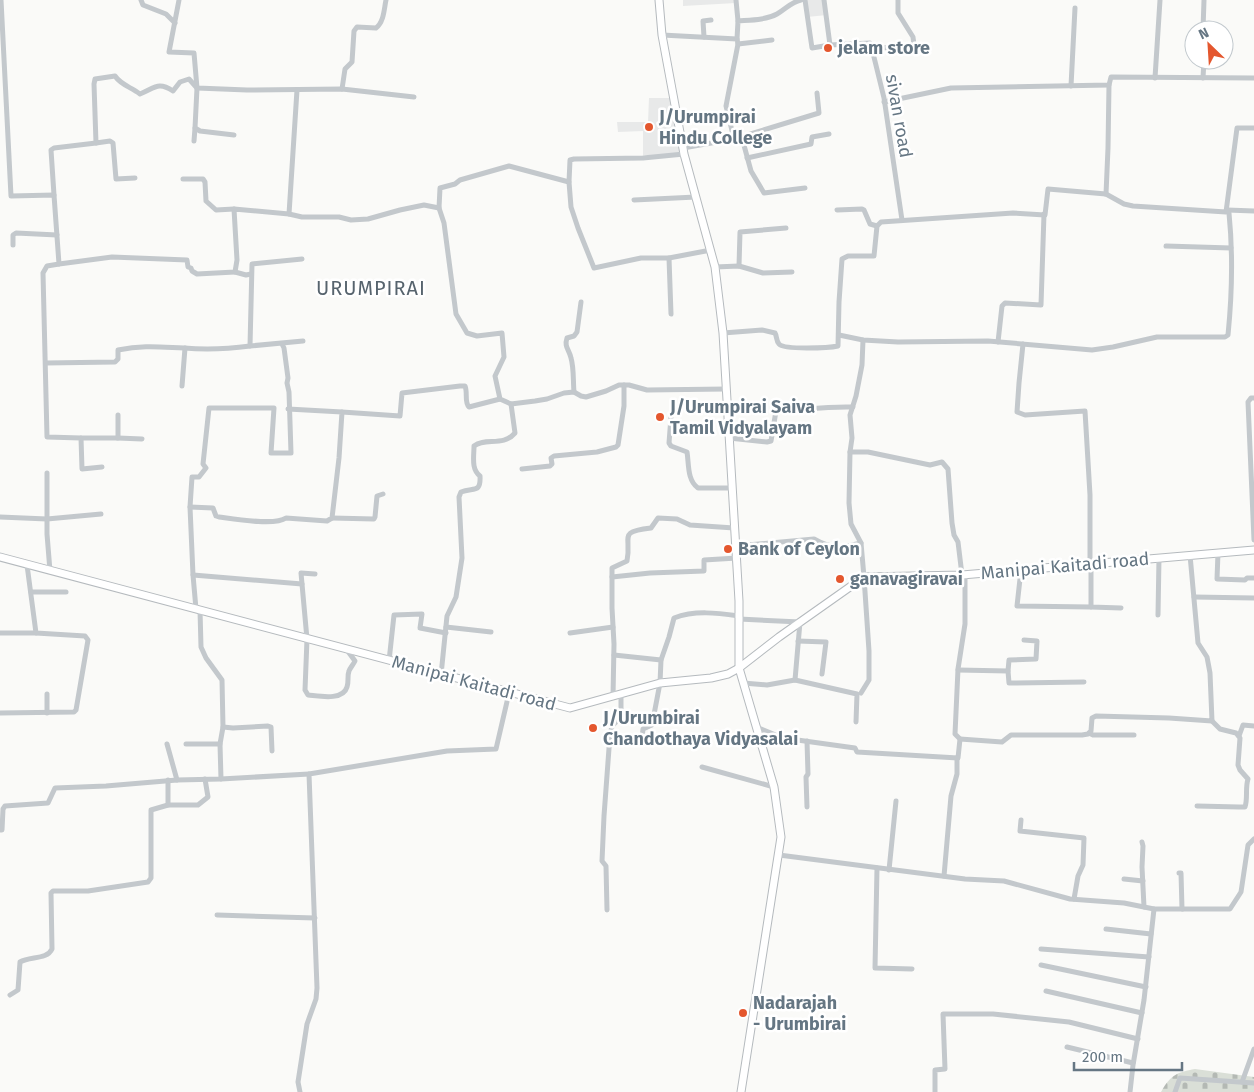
<svg xmlns="http://www.w3.org/2000/svg" width="1254" height="1092" font-family="'Fira Sans',sans-serif">
<style>
.built{fill:#e8e9e9}
.cemetery{fill:url(#cemetery-stones)}
.lines{fill:none;stroke-linecap:round;stroke-linejoin:round}
.major-casing{stroke:#b5babe;stroke-width:9}
.minor{stroke:#c3c8cc;stroke-width:5}
.major{stroke:#fff;stroke-width:7}
.poi-dot{fill:#e4572e;stroke:#fff;stroke-width:2}
.labels{text-anchor:middle;stroke-width:5;stroke-linejoin:round;paint-order:stroke}
.poi-label{font-size:18px;font-weight:bold;fill:#657683;stroke:#fff;text-anchor:start}
.street-label{font-size:18px;fill:#657683;stroke:#fff}
.quarter-label{font-size:20px;letter-spacing:1px;fill:#57646e;stroke:#fff}
</style>
<defs>
<pattern id="cemetery-stones" width="16" height="16" patternUnits="userSpaceOnUse" patternTransform="scale(1.25)"><rect width="16" height="16" fill="#dadfd7"/><path d="M2 7V4a2 2 0 0 1 4 0v3zM10 15v-3a2 2 0 0 1 4 0v3z" fill="#b4b9b4"/></pattern>
</defs>
<rect width="100%" height="100%" fill="#fafaf8"/>
<g class="built">
<polygon points="683,0 736,0 736,3 683,6"/>
<polygon points="805,0 824,0 827,15 807,17"/>
<polygon points="649,98 675,98 688,155 643,155 643,131 618,132 617,122 648,122"/>
</g>
<path class="cemetery" d="M1195,1069L1254,1077V1092H1161C1170,1075 1178,1072 1195,1069Z"/>
<g class="lines">
<defs>
<g id="major">
<polyline points="659,0 662,35 684,154 715,267 723,333 739,601 739,668 774,787 781,837 741,1092"/>
<polyline points="0,557 570,708 660,683 711,678 728,674 739,668 779,637 864,577 962,575 1254,550"/>
</g>
</defs>
<use href="#major" class="major-casing"/>
<g class="minor">
<polyline points="1,0 11,196 54,195 59,264 47,266 43,273 47,437 81,438 82,469 102,467"/>
<polyline points="141,0 143,5 166,14 175,23"/>
<polyline points="179,0 169,52 194,53 197,88 195,128 200,131 234,135"/>
<polyline points="736,0 738,21"/>
<polyline points="805,0 812,48 830,45"/>
<polyline points="824,0 830,45 870,43 872,49"/>
<polyline points="898,0 898,13 913,37 914,45 872,49 884,98 902,220"/>
<polyline points="1203,30 1204,0"/>
<polyline points="662,35 737,39 738,44 726,106 734,139 683,148"/>
<polyline points="704,37 703,21 711,20"/>
<path d="M737,39L738,21C751,20 766,20 777,14C786,9 791,2 801,0"/>
<polyline points="738,44 772,40"/>
<polyline points="1155,78 1160,0"/>
<polyline points="1203,78 1204,60"/>
<polyline points="1071,86 1075,8"/>
<path d="M342,89L345,69L352,62L354,31L357,27L376,28C384,22 384,9 386,0"/>
<polyline points="297,90 289,214 302,217 339,217 351,220 368,219 400,210 424,205 439,208"/>
<polyline points="884,102 951,88 1109,85 1111,77 1254,78"/>
<polyline points="742,138 751,171 764,193 805,188"/>
<polyline points="734,139 819,113 817,93"/>
<polyline points="194,141 195,128"/>
<polyline points="684,154 643,158 574,159 570,160 569,182 509,166 460,180 455,184 440,188 439,208 444,223 456,314 467,333 477,336 502,333 504,357 495,376 500,399 511,404 535,401 547,399 564,393 574,392 581,396 586,397 606,391 619,385 629,385 647,390 726,389"/>
<polyline points="747,158 811,144 812,137 829,134"/>
<path d="M135,178L116,179L113,143L110,141L96,143L94,84L95,79L115,76C121,85 131,87 140,94C155,88 158,81 173,91L180,82L189,79L197,88L247,90L342,89L414,97"/>
<polyline points="183,179 203,179 205,182 206,201 216,210 234,209"/>
<polyline points="569,182 571,207 578,228 594,268 641,258 669,258 711,250"/>
<polyline points="1106,194 1108,148 1109,85"/>
<polyline points="54,195 51,150 54,148 96,143"/>
<polyline points="634,200 696,197"/>
<polyline points="837,210 862,209 864,210 870,224 877,226"/>
<polyline points="1227,210 1254,211"/>
<polyline points="13,245 13,235 16,233 57,235"/>
<polyline points="1166,246 1231,248"/>
<polyline points="669,258 671,314"/>
<polyline points="59,264 112,257 187,260 188,267 191,268 192,271 197,274 235,272 237,260 234,209 289,214"/>
<polyline points="739,266 740,232 786,228"/>
<polyline points="715,267 739,266 763,273 792,272"/>
<polyline points="235,272 246,275 251,274"/>
<path d="M723,333L762,330L775,333C777,336 776,341 779,344C784,350 829,348 838,346L839,302L842,259L848,256H874L877,226L881,222L1013,213L1045,215L1048,189L1106,194L1124,204L1133,206L1226,212L1237,128H1254"/>
<path d="M839,335L863,340L898,342L988,341L1092,350L1113,347L1157,337H1225L1228,335C1232,295 1233,253 1229,213L1226,211"/>
<polyline points="863,340 862,365 856,396 850,415 852,438 850,452 849,503 851,524 861,543 864,577"/>
<polyline points="998,342 1002,306 1005,303 1041,305 1044,214"/>
<polyline points="1023,344 1019,383 1017,412 1025,415 1085,411 1090,495 1090,564"/>
<polyline points="250,346 303,341"/>
<path d="M46,363L115,362L118,359V350C143,345 159,347 184,348C206,350 228,349 250,346L252,264L302,259"/>
<polyline points="182,386 185,348"/>
<path d="M574,392C573,381 574,368 571,358C569,349 564,347 567,338L574,336L577,332L581,302"/>
<polyline points="1254,398 1251,398 1248,402 1254,540"/>
<path d="M342,412L400,416L402,393L460,386H465C468,393 464,402 469,407L500,399"/>
<path d="M671,417L669,443L671,446L687,452C689,464 687,480 698,488H732"/>
<polyline points="81,438 118,438 118,415"/>
<polyline points="118,438 142,439"/>
<path d="M729,438L767,442L771,441L776,411C802,410 827,406 853,407"/>
<polyline points="850,452 868,452 930,465 942,462 948,469 952,523 954,535 958,542 962,575"/>
<polyline points="522,469 550,466 552,464 551,458 554,456 597,452 616,447 618,445 624,406 624,385"/>
<polyline points="47,473 47,534 50,571"/>
<path d="M190,507L213,508L216,516L219,517C234,519 275,526 286,518L327,521L332,518L339,458L342,412L288,409"/>
<polyline points="0,517 47,519 101,514"/>
<polyline points="332,518 374,519 375,517 377,496 383,494"/>
<path d="M736,546L814,539C831,549 842,548 861,543"/>
<polyline points="1218,553 1217,579 1245,580 1247,578 1254,578"/>
<polyline points="1091,564 1091,607 1121,608"/>
<polyline points="1021,570 1017,606 1091,607"/>
<path d="M315,574L301,573L307,639L305,690L308,695C319,696 343,701 347,687C349,682 347,676 349,671C350,668 353,665 355,661L347,650"/>
<polyline points="193,575 190,507 192,477 199,477 206,468 203,464 209,408 274,408 271,453 291,453 289,392 287,383 288,378 284,348 282,344"/>
<polyline points="612,577 650,573 704,571 704,560 737,558"/>
<polyline points="31,592 66,592"/>
<polyline points="1194,597 1254,598"/>
<polyline points="196,609 193,575 302,584"/>
<polyline points="200,610 201,647 206,658 222,680 223,727 220,744 221,779"/>
<polyline points="1158,615 1159,558"/>
<polyline points="739,619 800,622 795,680"/>
<polyline points="446,627 491,632"/>
<polyline points="0,633 36,633"/>
<polyline points="570,633 613,627"/>
<polyline points="798,641 826,642 822,674"/>
<polyline points="614,655 661,660"/>
<polyline points="389,661 394,615 422,614 420,628 446,633"/>
<polyline points="958,670 1008,671 1009,683 1084,682"/>
<polyline points="1008,671 1009,660 1036,659 1037,641 1024,640"/>
<path d="M441,675L447,616L456,597L462,558L459,497L461,492C473,487 481,494 480,476C471,469 474,457 474,446C485,437 503,447 515,433L511,404"/>
<polyline points="743,683 767,685 795,680 857,694 856,722"/>
<polyline points="861,693 869,680 869,651 864,577"/>
<polyline points="47,694 47,713"/>
<path d="M613,697L614,644L612,608V568L627,561C632,536 617,532 651,528L658,518L677,519L690,525L734,528"/>
<polyline points="0,713 74,712 76,710 88,640 85,636 36,633 27,565"/>
<polyline points="223,727 233,728 268,726 271,727 272,751"/>
<polyline points="756,727 783,738 855,748 857,752 958,758 960,739 955,734 958,669 965,624 965,575"/>
<polyline points="1089,733 1093,735 1134,735"/>
<polyline points="1239,736 1243,725 1254,726"/>
<path d="M642,738L643,729L652,725L660,683L661,660L669,637L674,618C695,610 717,613 739,616"/>
<polyline points="960,739 1002,742 1011,735 1082,735 1088,734 1091,731 1092,718 1096,716 1169,718 1212,721 1210,673 1207,657 1198,643 1190,555"/>
<polyline points="167,744 177,780"/>
<polyline points="186,744 220,744"/>
<polyline points="702,767 774,787"/>
<polyline points="168,805 168,780"/>
<path d="M1197,806L1239,807H1245C1248,798 1245,788 1248,779L1240,770L1238,765L1240,738L1236,733L1220,729L1212,721"/>
<polyline points="807,807 806,777 808,774 807,741"/>
<polyline points="1021,820 1020,831 1084,838 1083,865 1078,876 1074,899"/>
<polyline points="0,830 2,830 3,809 5,806 48,803 55,788 106,786 177,780 221,779 309,774"/>
<polyline points="1142,842 1143,846 1142,867 1144,907"/>
<polyline points="779,855 965,879 1004,881 1070,899 1124,903 1154,909 1230,909 1241,892 1248,845 1254,839"/>
<polyline points="877,868 875,968 912,969"/>
<polyline points="889,870 896,801"/>
<polyline points="1179,873 1181,873 1182,909"/>
<polyline points="944,876 951,796 957,774 957,758"/>
<polyline points="1124,879 1143,881"/>
<polyline points="607,910 606,866 602,861 604,816 610,735 612,726 621,717 621,694"/>
<polyline points="217,915 315,918"/>
<polyline points="1106,929 1151,934"/>
<polyline points="1041,949 1149,957"/>
<polyline points="1041,965 1146,987"/>
<polyline points="1046,991 1142,1013"/>
<path d="M10,995L18,990L20,962C30,956 47,960 52,949L51,893L53,891H88L148,882L151,878V810L168,805H198L208,797L205,779"/>
<polyline points="1067,1047 1133,1063"/>
<polyline points="1242,1082 1254,1049"/>
<polyline points="300,1092 298,1082 307,1024 316,999 317,988 309,774 447,751 496,749 509,693"/>
<polyline points="935,1092 935,1070 945,1069 943,1014 993,1014 1069,1022 1138,1039"/>
<polyline points="1130,1092 1133,1065 1144,1000 1154,909"/>
<polyline points="1175,1092 1180,1078 1254,1083"/>
</g>
<use href="#major" class="major"/>
</g>
<g class="poi-dot">
<circle cx="828" cy="48" r="5"/>
<circle cx="649" cy="127" r="5"/>
<circle cx="660" cy="417" r="5"/>
<circle cx="728" cy="549" r="5"/>
<circle cx="840" cy="579" r="5"/>
<circle cx="593" cy="728" r="5"/>
<circle cx="743" cy="1013" r="5"/>
</g>
<g class="labels">
<g class="poi-label">
<text x="838" y="54">jelam store</text>
<text x="659" y="123">J/Urumpirai<tspan x="659" dy="21">Hindu College</tspan></text>
<text x="670" y="413">J/Urumpirai Saiva<tspan x="670" dy="21">Tamil Vidyalayam</tspan></text>
<text x="738" y="555">Bank of Ceylon</text>
<text x="850" y="585">ganavagiravai</text>
<text x="603" y="724">J/Urumbirai<tspan x="603" dy="21">Chandothaya Vidyasalai</tspan></text>
<text x="753" y="1009">Nadarajah<tspan x="753" dy="21">- Urumbirai</tspan></text>
</g>
<g class="street-label">
<text transform="translate(899 116) rotate(80)" y="6">sivan road</text>
<text transform="translate(1065 566) rotate(-5)" y="6">Manipai Kaitadi road</text>
<text transform="translate(474 683) rotate(15)" y="6">Manipai Kaitadi road</text>
</g>
<g class="quarter-label">
<text x="371" y="295">URUMPIRAI</text>
</g>
</g>
<g transform="translate(1209 45) rotate(335)"><circle r="24" fill="#ffffff" stroke="#c1c8cd"/>
<path d="M0-4L9 19L0 12L-9 19Z" fill="#e4572e"/>
<text y="-8" font-size="14" font-weight="bold" text-anchor="middle" fill="#657683">N</text>
</g>
<path d="M1074 1062v8h108v-8" fill="none" stroke="#657683" stroke-width="2.5"/>
<text x="1082" y="1062" font-size="15" fill="#657683" stroke="#ffffff" stroke-width="4" paint-order="stroke">200 m</text>
</svg>
